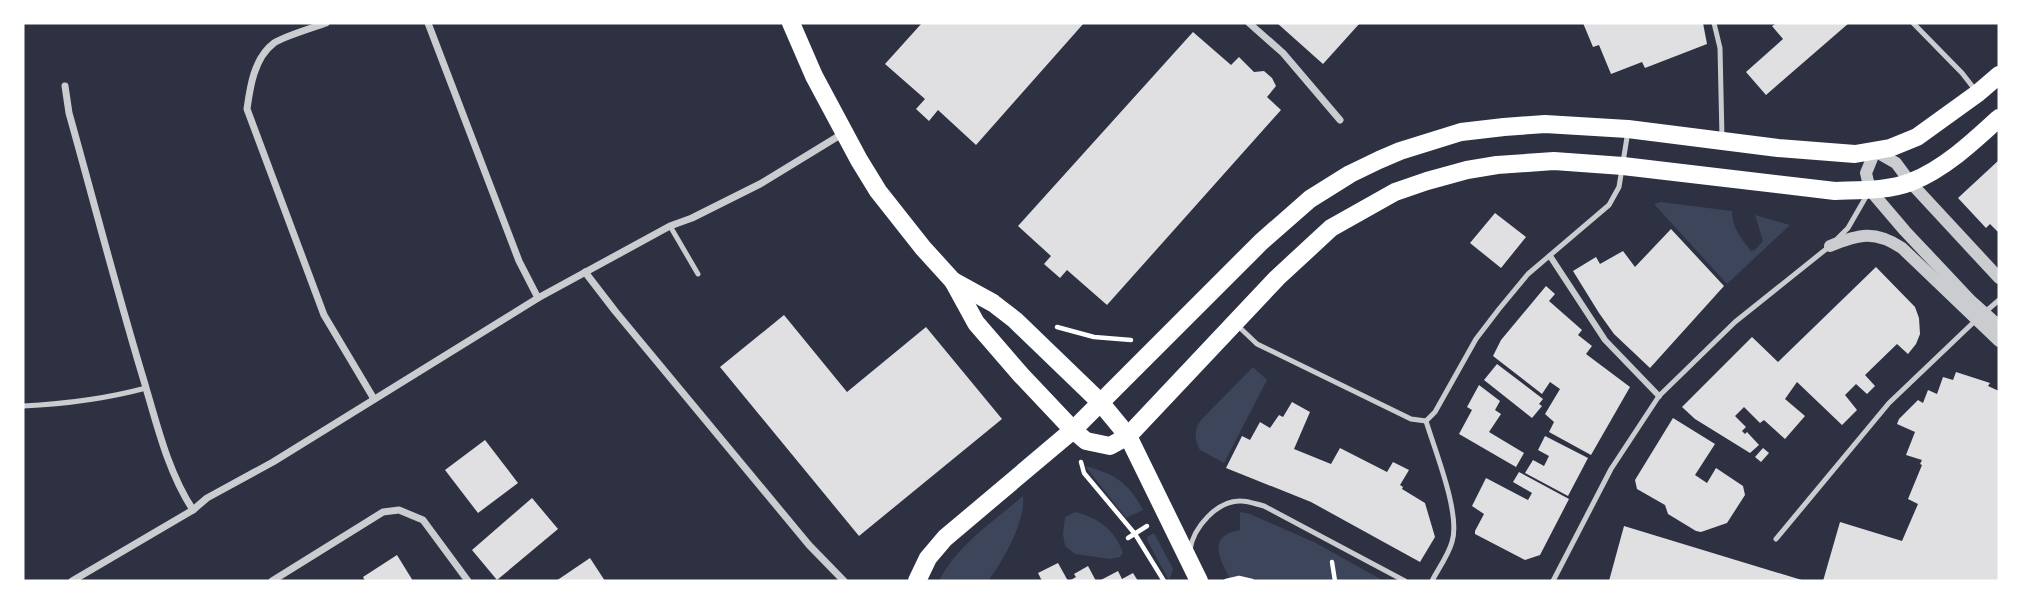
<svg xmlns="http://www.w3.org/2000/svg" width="2022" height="604" font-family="'Space Grotesk',sans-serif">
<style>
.green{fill:#3c4559}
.building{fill:#e0e0e3}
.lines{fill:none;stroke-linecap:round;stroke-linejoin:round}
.path{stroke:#fff;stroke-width:4.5}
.service{stroke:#caccd0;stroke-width:5}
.pedestrian{stroke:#caccd0;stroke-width:6}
.minor{stroke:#caccd0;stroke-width:7}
.tertiary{stroke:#caccd0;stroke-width:12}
.primary{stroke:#fff;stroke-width:18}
</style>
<rect width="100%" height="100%" fill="#2d3142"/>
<g class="green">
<path d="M1661,202L1732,211C1732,228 1741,238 1751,251L1756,249L1763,241L1755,215L1790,225L1727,284L1654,204Z"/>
<path d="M1253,367L1267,380L1224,463L1200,450C1194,440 1194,430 1201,420Z"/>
<path d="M1085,466C1115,474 1128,482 1143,510L1126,518Z"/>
<path d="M1023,496C1026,521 1003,561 988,581H939C957,545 994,521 1023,496Z"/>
<path d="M1075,512C1099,518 1115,530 1123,553L1120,557L1110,559L1075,554L1065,546L1063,534L1065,517Z"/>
<path d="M1240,512L1250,514L1314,542L1384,581H1231C1221,561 1205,536 1240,530Z"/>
<polygon points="1154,533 1173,569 1169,581 1147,540 1147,537"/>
</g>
<g class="building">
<polygon points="922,23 1084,23 976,145 938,110 929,121 916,109 925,99 885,64"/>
<polygon points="1277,23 1360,23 1323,64"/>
<polygon points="1583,23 1703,23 1707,44 1645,68 1642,62 1611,74 1599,45 1593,47"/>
<polygon points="1777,23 1849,23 1766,95 1746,72 1783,39 1772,26"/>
<polygon points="1193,32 1231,65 1239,57 1254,72 1264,71 1272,78 1276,86 1267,97 1281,110 1107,305 1067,270 1060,278 1044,264 1051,256 1018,226"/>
<polygon points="1999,160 1999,231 1998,232 1990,224 1986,228 1958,198"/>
<polygon points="1495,213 1526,237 1501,268 1470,243"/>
<polygon points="1671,229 1724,286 1650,368 1614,334 1599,313 1573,271 1596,257 1600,264 1623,251 1635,267"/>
<polygon points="1876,267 1915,307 1919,318 1920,334 1916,344 1908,354 1897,344 1865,375 1875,386 1867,394 1856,384 1845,395 1857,410 1842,425 1797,382 1785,399 1805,416 1785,439 1764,420 1760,423 1744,407 1735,416 1746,427 1742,431 1745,434 1747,432 1759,445 1750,453 1695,419 1682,407 1752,337 1778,362"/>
<polygon points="1546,286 1555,294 1549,301 1582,330 1578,335 1592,346 1586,354 1630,387 1591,455 1549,432 1554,422 1545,414 1560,389 1550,382 1542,394 1493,356 1501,340"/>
<polygon points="784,315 847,392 926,327 1002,419 859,536 720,367"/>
<polygon points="1497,364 1543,399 1539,404 1542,406 1532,418 1484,380"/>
<polygon points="1956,372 1990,383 1988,386 1999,391 1999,581 1823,581 1840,522 1902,541 1918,504 1908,499 1922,465 1920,464 1922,460 1906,455 1915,432 1897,424 1899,419 1918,400 1923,403 1928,390 1937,394 1943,377 1953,380"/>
<polygon points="1479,385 1500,401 1495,410 1501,414 1489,432 1524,453 1516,467 1459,434 1472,410 1467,407"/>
<polygon points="1292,402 1310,412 1294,449 1331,464 1340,448 1387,472 1393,462 1409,470 1400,485 1403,487 1402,489 1425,503 1435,537 1420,562 1311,502 1226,468 1242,436 1250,440 1260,422 1270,428 1279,415 1283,417"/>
<polygon points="1673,418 1715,444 1695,475 1707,483 1716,468 1743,486 1745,495 1727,523 1701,532 1696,531 1668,514 1665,505 1637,489 1635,480"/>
<polygon points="1545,436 1588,458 1568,496 1525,473 1533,460 1544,466 1549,456 1538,450"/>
<polygon points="485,440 518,483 478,513 445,470"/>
<polygon points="1763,448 1769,453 1761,462 1755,457"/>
<polygon points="1519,472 1569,499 1540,555 1525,560 1475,534 1475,531 1484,514 1472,506 1486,478 1528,500 1532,493 1513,482"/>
<polygon points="532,498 558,529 497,580 472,550"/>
<polygon points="1624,526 1805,581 1609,581"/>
<polygon points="397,555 413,581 365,581 363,577"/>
<polygon points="590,558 605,581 556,581"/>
<polygon points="1058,563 1068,581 1042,581 1038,573"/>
<polygon points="1088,566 1096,581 1069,581 1076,577 1074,574"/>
<polygon points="1118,571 1122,579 1133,573 1138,581 1099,581"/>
</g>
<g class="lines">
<g class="path">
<polyline points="1057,327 1094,337 1131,340"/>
<polyline points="1081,462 1084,473 1135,534 1164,581"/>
<polyline points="1128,538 1147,526"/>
<polyline points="1332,562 1335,581"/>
<polyline points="1226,581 1239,578 1252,581"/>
</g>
<g class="service">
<polyline points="1714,23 1720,48 1722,138"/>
<polyline points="1913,23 1962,73 1976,91"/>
<polyline points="670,226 698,274"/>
<polyline points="1837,239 1848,228 1867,195"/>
<polyline points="1984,313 1999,300"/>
<polyline points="1236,324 1257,344 1411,419 1426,421 1435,412 1476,339 1499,309 1528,274 1609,205 1619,187 1628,131"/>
<path d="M23,406C65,404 105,399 146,388"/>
<path d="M1426,421C1435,451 1461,514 1452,542C1448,556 1438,569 1432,581"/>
<polyline points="1776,539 1889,403 1977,319"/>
<path d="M1190,550C1193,528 1217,500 1241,501C1248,501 1256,504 1264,506L1405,581"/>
<polyline points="1553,581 1611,469 1659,396 1735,322 1830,246"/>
</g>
<polyline class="pedestrian" points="1550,256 1605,340 1659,396"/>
<g class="minor">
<path d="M326,23C315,27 282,37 274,43C254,58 250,87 247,109L324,315L374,399"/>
<polyline points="428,23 519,261 538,298"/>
<polyline points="1249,23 1283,53 1340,120"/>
<path d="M65,86L69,113C94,202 117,292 144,381C157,425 168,472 193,510"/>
<polyline points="585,272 615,311 809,545 844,581"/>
<polyline points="72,581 193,510 207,498 273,462 538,298 670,226 692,218 760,184 842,134"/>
<polyline points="272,581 383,512 399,510 423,520 468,581"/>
</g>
<g class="tertiary">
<path d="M1830,246C1859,234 1875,230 1902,248L1999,341"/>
<polyline points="1999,278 1910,182 1896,163 1875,151 1866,173 1870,190 1905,231 1971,301 1999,326"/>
</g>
<g class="primary">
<path d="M791,23L814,76L859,160L878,191L923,248L953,281L976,323L1021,375L1073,430L1086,441L1110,446L1128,436L1277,278L1331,228L1395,192L1427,181L1467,170L1497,165L1554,161L1623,166L1835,191C1861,190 1887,191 1911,182C1944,169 1973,142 1999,118"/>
<polyline points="953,281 993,303 1015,320 1100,402 1128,436 1199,581"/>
<polyline points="917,581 928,558 945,538 1073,430 1261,242 1310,199 1350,174 1379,160 1400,151 1461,132 1504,127 1545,124 1628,129 1778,148 1855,154 1890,148 1917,137 1978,93 1999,75"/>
</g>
</g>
<rect width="2022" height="604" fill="none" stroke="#ffffff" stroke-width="49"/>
</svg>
